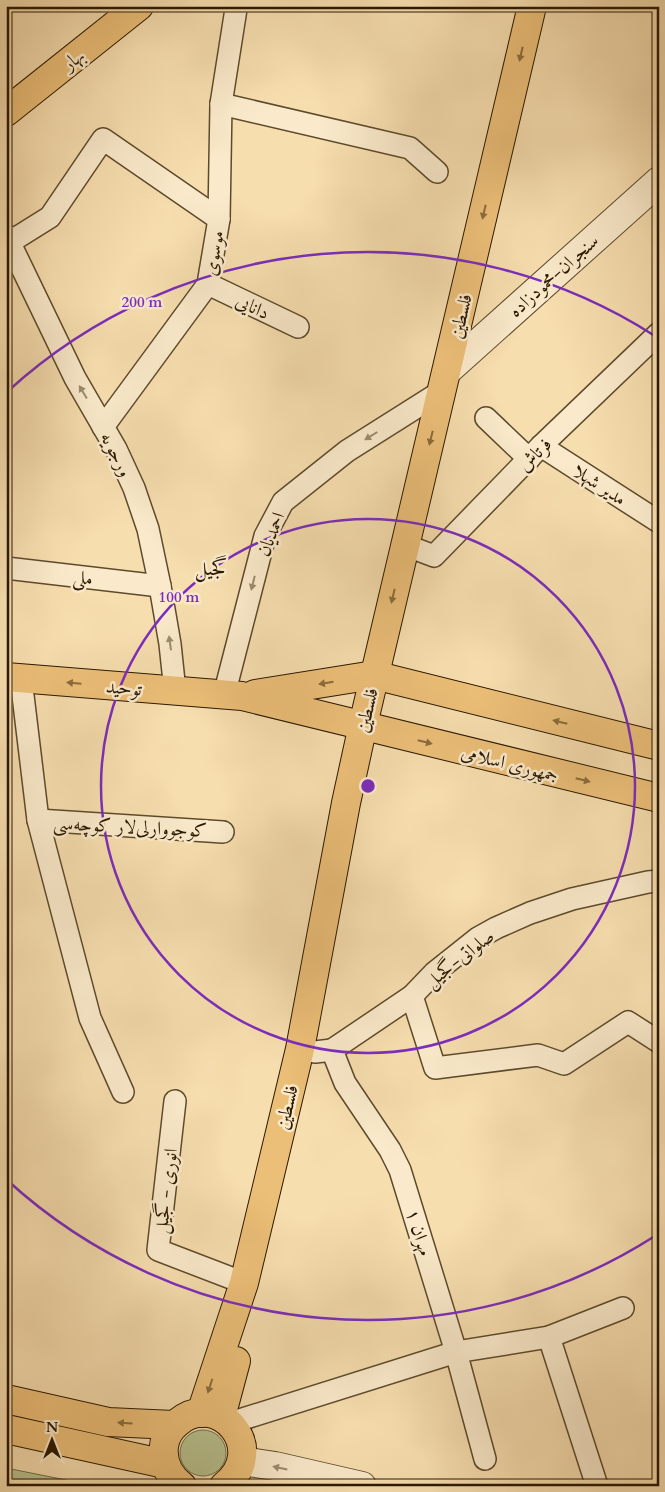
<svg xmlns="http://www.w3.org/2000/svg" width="665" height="1492" font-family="Cardo,Amiri,serif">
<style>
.green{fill:#b8c28f;stroke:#716d48}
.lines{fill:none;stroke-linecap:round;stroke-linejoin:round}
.minor-casing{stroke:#5d4a2c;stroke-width:24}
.tertiary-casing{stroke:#5d4a2c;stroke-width:30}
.primary-casing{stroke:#2a1800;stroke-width:30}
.minor{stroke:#faeacb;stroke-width:21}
.tertiary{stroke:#faeacb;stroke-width:28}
.primary{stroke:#ecbf78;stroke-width:28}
.oneway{fill:#8b6c3c}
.oneway2{fill:#9c8c70}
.ring{fill:none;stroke:#7b2cbf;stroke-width:2.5}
.labels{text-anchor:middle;stroke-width:5;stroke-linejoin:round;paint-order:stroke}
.street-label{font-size:19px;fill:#2a1800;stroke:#faeacb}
.neighbourhood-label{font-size:20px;fill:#2a1800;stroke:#faeacb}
.centre{fill:#7b2cbf;stroke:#faeacb;stroke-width:2.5}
.ring-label{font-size:15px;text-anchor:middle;font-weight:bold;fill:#7b2cbf;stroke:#faeacb;stroke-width:5;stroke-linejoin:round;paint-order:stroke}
</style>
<rect width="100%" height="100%" fill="#f7deaf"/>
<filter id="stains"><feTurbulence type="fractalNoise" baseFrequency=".004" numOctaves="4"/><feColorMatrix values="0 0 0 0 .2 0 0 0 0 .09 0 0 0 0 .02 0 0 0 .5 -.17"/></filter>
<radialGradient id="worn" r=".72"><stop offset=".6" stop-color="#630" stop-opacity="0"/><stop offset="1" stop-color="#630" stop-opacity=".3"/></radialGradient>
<g class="green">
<circle cx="203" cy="1453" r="23"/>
<polygon points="6,1468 91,1485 91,1486 6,1486"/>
</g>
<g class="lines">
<defs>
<g id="minor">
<polyline points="221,104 410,148 437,172"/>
<polyline points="6,235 75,378 116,449 134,488 148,529 160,586 170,644 175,691"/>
<polyline points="10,242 50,217 103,139 219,219"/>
<polyline points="208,284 298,327"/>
<polyline points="486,418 529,459"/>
<polyline points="103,427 208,284 219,219 221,104 236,9 234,6"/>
<polyline points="541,446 659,522"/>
<polyline points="405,545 434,556 541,446 659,333"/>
<polyline points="6,568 160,586"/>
<polyline points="21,679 38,820 90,1018 123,1092"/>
<polyline points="224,695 265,536 283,502 347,451 442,391"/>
<polyline points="38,820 223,832"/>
<polyline points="412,996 435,1068 538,1055 564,1064 628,1022 659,1042"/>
<polyline points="300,1049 315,1052 332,1050 345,1083 390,1150 400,1170 456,1352 485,1459"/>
<polyline points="332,1050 412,996 434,973 478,938 496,928 530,913 572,899 648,882 659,881"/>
<polyline points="175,1101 158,1250 244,1283"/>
<polyline points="549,1337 597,1486"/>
<polyline points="230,1423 456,1352 549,1337 623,1308"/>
</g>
<g id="tertiary">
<polyline points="448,370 659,181"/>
<polyline points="242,1461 275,1466 362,1486"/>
</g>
<g id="primary">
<polyline points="6,112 139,6"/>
<polyline points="6,677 242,696 659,798"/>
<polyline points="255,694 374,675 659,746"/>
<polyline points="6,1399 108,1422 174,1425"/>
<polyline points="201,1413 244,1283 300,1049 346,803 363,725 532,6"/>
<polyline points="221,1417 236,1361"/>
<polyline points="6,1429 165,1464"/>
<path d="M182,1486C169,1476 162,1463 164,1446C165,1437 170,1429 177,1423C217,1388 271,1449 224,1486"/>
</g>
</defs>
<use href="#minor" class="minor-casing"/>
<use href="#tertiary" class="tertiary-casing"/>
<use href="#primary" class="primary-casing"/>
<use href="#minor" class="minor"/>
<use href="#tertiary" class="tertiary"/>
<use href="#primary" class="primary"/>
</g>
<defs><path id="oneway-solid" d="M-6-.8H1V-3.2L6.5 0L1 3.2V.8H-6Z" transform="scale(1.25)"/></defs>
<g class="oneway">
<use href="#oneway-solid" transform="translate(521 54) rotate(103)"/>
<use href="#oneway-solid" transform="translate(484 212) rotate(103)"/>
<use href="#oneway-solid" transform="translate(431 438) rotate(104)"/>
<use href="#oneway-solid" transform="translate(393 596) rotate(103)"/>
<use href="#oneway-solid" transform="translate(74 683) rotate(-175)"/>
<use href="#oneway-solid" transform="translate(326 683) rotate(171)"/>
<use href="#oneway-solid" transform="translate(560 722) rotate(-166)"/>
<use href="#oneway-solid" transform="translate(425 742) rotate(14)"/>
<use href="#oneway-solid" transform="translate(583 780) rotate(14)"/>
<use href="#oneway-solid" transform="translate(210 1386) rotate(108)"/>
<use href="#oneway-solid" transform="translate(125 1423) rotate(-177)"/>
</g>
<g class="oneway2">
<use href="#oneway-solid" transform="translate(83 392) rotate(-121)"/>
<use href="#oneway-solid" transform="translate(371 436) rotate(148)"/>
<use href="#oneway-solid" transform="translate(253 583) rotate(104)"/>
<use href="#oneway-solid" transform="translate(170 643) rotate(-98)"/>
<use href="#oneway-solid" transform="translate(280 1468) rotate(-168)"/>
</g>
<g class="ring">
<circle cx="368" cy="786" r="267"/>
<path d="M655 1236A534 534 0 0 1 7 1180M7 392A534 534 0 0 1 655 336"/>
</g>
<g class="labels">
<g class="street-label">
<text transform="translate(73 59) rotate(-38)" y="7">بهار</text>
<text transform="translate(213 253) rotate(-80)" y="7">موسوی</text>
<text transform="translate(553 275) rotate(-42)" y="7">سنجران-محمودزاده</text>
<text transform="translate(253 306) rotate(25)" y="7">دانایی</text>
<text transform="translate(460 316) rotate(-77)" y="7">فلسطین</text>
<text transform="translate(117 454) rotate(63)" y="7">ورجویه</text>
<text transform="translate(534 454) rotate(-45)" y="7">فرتاش</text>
<text transform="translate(600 484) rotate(33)" y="7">مدیر شهلا</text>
<text transform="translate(270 534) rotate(-68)" y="7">احمدیان</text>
<text transform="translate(83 577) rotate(7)" y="7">ملی</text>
<text transform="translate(124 687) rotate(5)" y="7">توحید</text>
<text transform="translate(366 710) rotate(-77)" y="7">فلسطین</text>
<text transform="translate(510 763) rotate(14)" y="7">جمهوری اسلامی</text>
<text transform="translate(130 826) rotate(3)" y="7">کوجووارلی‌لار کوچه‌سی</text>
<text transform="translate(459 958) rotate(-38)" y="7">صلواتی-گجیل</text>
<text transform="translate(286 1107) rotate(-77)" y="7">فلسطین</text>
<text transform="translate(165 1191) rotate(-83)" y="7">انوری - گجیل</text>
<text transform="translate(420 1232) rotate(73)" y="7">مهران ۱</text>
</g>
<g class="neighbourhood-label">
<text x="211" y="575">گجیل</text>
</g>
</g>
<circle cx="368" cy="786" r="8" class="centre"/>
<g class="ring-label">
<text x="142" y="307">200 m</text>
<text x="179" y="602">100 m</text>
</g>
<rect width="665" height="1492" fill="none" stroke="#f7deaf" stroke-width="25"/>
<rect x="8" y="8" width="650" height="1477" fill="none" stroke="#2a1800" stroke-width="2.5"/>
<rect x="12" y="12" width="640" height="1467" fill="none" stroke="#2a1800"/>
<g transform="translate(52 1440)" stroke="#faeacb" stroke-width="4" paint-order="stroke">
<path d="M0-4L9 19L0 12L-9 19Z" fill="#2a1800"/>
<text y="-8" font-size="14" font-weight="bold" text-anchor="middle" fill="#2a1800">N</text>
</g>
<rect width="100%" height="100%" filter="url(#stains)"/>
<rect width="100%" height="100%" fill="url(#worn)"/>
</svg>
